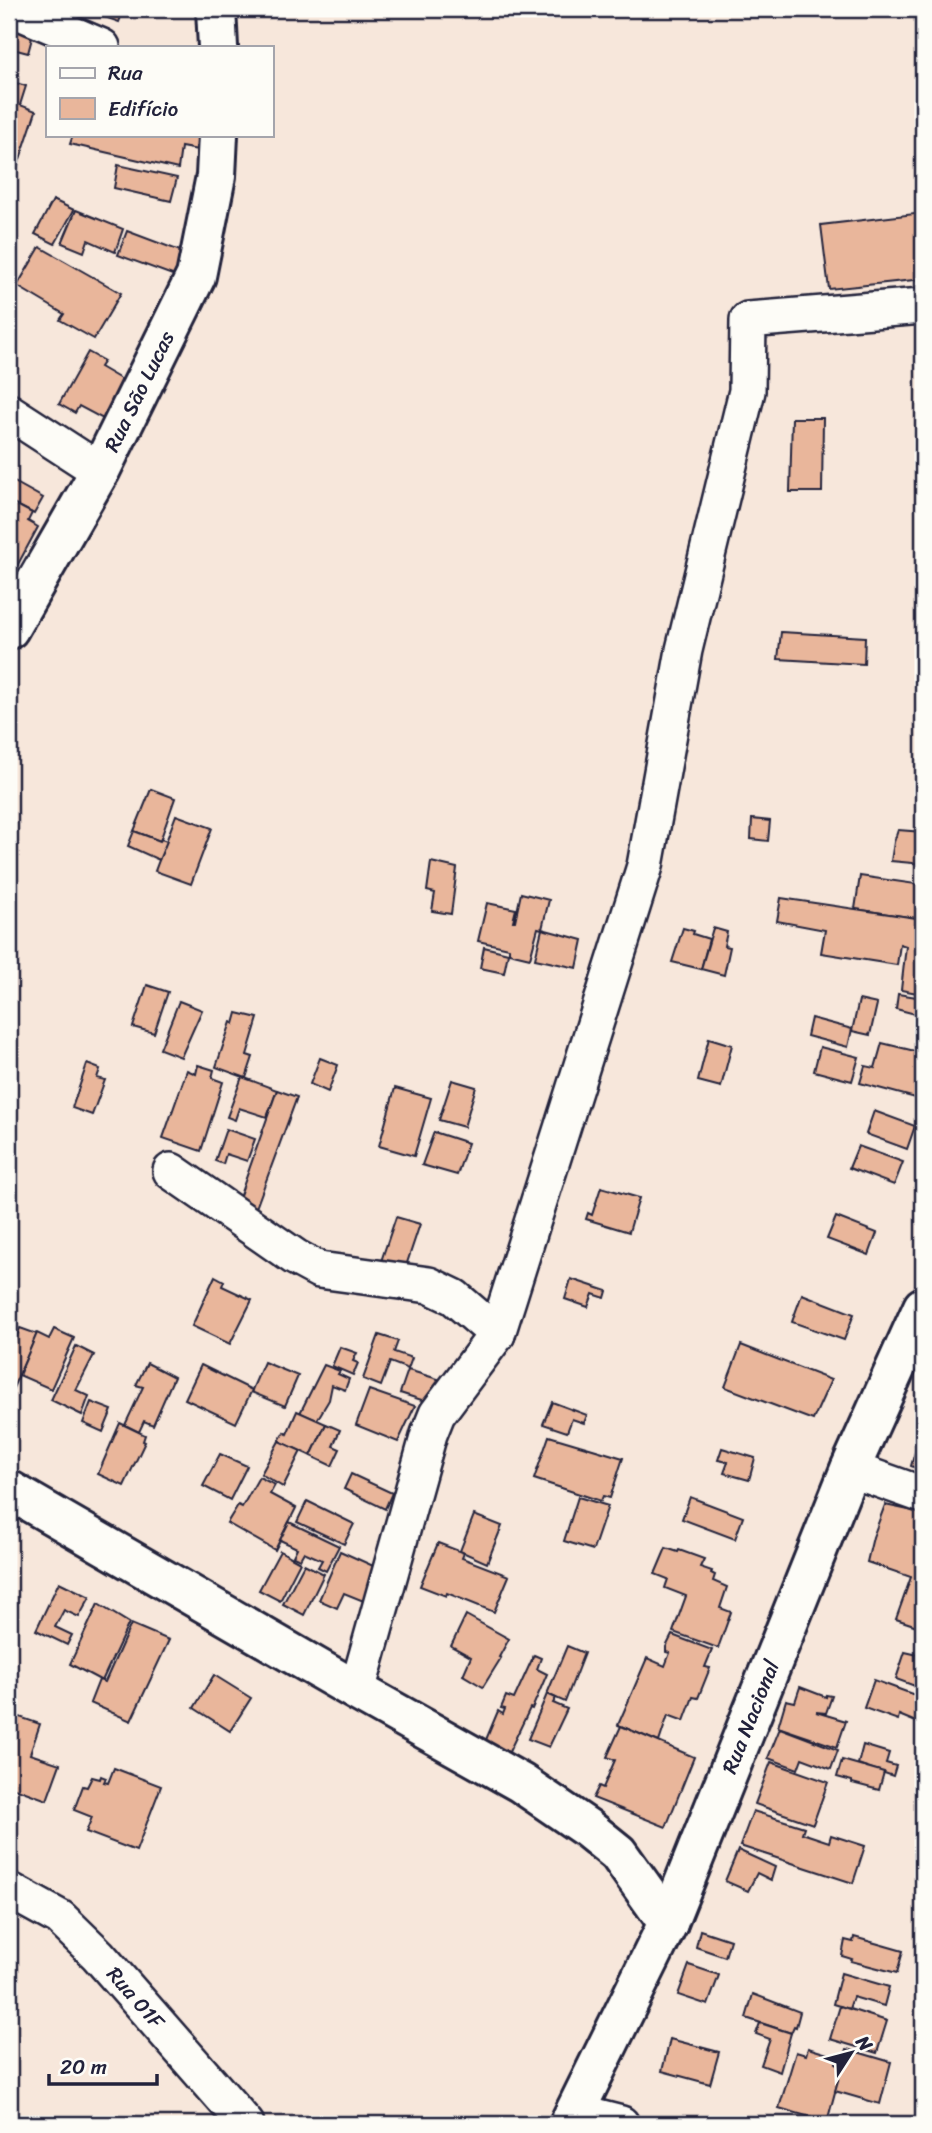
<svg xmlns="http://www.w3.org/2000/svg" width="932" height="2133" font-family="Sriracha,sans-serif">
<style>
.building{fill:#e9b69b;stroke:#22223b;stroke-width:2}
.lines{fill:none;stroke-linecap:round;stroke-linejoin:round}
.minor-casing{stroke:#22223b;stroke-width:40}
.tertiary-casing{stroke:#22223b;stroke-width:44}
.minor{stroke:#fdfcf7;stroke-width:35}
.tertiary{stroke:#fdfcf7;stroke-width:38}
.labels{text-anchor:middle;stroke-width:5;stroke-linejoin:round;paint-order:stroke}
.street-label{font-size:21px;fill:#22223b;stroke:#fdfcf7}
</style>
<rect width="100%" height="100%" fill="#f7e7db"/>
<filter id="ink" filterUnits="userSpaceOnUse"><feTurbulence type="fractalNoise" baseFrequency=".0143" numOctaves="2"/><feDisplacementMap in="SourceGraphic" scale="14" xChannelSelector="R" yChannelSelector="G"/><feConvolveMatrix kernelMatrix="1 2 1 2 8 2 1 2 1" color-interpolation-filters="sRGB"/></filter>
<g filter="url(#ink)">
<g class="building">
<polygon points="82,9 124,9 119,22"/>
<polygon points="9,14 36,23 28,53 9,48"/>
<polygon points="9,81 26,86 20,105 36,111 11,186 9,186"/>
<polygon points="73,135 199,135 198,150 181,147 178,169 70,144"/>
<polygon points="118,165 177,178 171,201 114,188"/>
<polygon points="53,200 74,210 55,244 35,234"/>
<polygon points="76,210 123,229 115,252 88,240 84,252 62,243"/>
<polygon points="923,213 923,279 829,289 821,225"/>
<polygon points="127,231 183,252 175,276 118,255"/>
<polygon points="40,247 121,293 94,339 60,320 64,314 17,286"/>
<polygon points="88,352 104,361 100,367 124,381 103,419 79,406 75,413 59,404"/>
<polygon points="792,418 823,418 822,492 790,492"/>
<polygon points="9,479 43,498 34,514 9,501"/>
<polygon points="9,501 32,513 28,521 38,527 10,579"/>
<polygon points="781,632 865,637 864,664 778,659"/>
<polygon points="151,789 175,798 160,841 134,831"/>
<polygon points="176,815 212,828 191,884 155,871"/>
<polygon points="752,819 770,821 768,841 751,839"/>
<polygon points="898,830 923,832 923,864 891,861 894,842"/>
<polygon points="134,831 160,841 161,839 167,841 159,860 128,846"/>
<polygon points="431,862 457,868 451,914 432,911 435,893 427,891"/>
<polygon points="860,876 923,885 923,919 855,909"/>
<polygon points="521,893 549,900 542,929 538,928 530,958 509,953 509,948 478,941 487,903 516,909 513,921 515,921"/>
<polygon points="781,898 923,919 923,994 901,990 906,946 900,944 897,965 821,953 825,930 777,921"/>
<polygon points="683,928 694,931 693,934 709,939 701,969 672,962"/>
<polygon points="713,928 727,932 724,946 730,947 724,975 701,969"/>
<polygon points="542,929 583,940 577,968 535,959"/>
<polygon points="484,947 508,953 504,973 480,968"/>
<polygon points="147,985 168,992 154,1033 133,1027"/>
<polygon points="898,994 923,998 923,1016 896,1009"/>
<polygon points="859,1000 877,1004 870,1035 852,1031"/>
<polygon points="179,1001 202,1010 181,1057 160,1049"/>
<polygon points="237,1013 258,1018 247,1055 253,1057 246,1078 216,1067 231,1022 234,1024"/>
<polygon points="811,1018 852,1029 848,1047 807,1036"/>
<polygon points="709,1038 732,1045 721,1087 698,1081"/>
<polygon points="882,1043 923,1053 923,1100 860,1083 865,1066 875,1068"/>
<polygon points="820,1047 859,1057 852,1081 814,1071"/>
<polygon points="320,1058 338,1065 328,1092 310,1084"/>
<polygon points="87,1064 100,1069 97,1078 105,1080 92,1115 72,1108"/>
<polygon points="198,1065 214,1070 212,1078 223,1082 201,1151 163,1138 187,1070 196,1074"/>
<polygon points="242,1077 277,1090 267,1117 239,1108 235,1120 227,1117"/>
<polygon points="452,1080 476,1087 464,1127 439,1120"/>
<polygon points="395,1088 431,1098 414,1156 379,1146"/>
<polygon points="277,1090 297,1097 256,1208 238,1201"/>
<polygon points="874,1111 915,1126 907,1149 866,1134"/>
<polygon points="226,1129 255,1139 247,1161 226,1154 223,1164 215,1161"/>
<polygon points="434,1132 468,1143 457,1175 422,1165"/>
<polygon points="858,1146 903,1162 894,1185 849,1168"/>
<polygon points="601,1187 639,1198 629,1232 586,1219 588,1213 592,1215"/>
<polygon points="396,1217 420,1224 401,1281 377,1273"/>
<polygon points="836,1217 877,1233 869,1255 827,1239"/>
<polygon points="215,1276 224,1281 222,1286 252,1300 230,1344 192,1326"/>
<polygon points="571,1279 607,1291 605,1298 593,1294 588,1307 565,1299"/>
<polygon points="802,1294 854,1314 844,1340 792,1322"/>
<polygon points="20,1328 37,1334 9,1397 9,1343 13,1345"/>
<polygon points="54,1329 74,1338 51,1389 19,1375 37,1333 49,1339"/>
<polygon points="379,1335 398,1341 394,1352 412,1358 408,1369 390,1362 381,1386 363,1379"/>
<polygon points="741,1345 831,1380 813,1420 725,1387"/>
<polygon points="76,1346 94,1355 76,1390 89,1396 82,1415 51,1400"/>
<polygon points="340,1347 357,1353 353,1361 358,1363 353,1375 332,1366"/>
<polygon points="264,1362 298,1376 285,1406 251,1392"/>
<polygon points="147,1363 174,1377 153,1425 144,1421 139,1432 125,1425 143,1387 136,1385"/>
<polygon points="201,1365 252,1390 236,1423 185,1399"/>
<polygon points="324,1365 340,1371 338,1374 349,1379 345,1390 332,1385 329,1400 317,1420 300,1413"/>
<polygon points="408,1370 441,1380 434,1404 400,1393"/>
<polygon points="369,1390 415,1406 398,1442 356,1425"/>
<polygon points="91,1402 112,1410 103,1432 83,1423"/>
<polygon points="552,1402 587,1415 584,1423 572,1419 567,1432 543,1424"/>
<polygon points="297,1411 326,1424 311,1456 279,1441 284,1432 287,1434"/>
<polygon points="120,1423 145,1435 143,1441 145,1442 124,1486 98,1474"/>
<polygon points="326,1424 340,1430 333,1446 340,1449 332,1466 311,1456"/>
<polygon points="923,1425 923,1471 911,1466"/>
<polygon points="549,1436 623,1458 610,1498 603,1496 601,1501 534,1479"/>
<polygon points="279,1441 301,1451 283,1487 261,1474"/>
<polygon points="722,1448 755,1458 749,1480 724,1473 728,1462 718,1460"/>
<polygon points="220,1454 247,1466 230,1500 203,1486"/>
<polygon points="351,1474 392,1493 385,1509 344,1489"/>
<polygon points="259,1477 275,1485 270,1494 296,1508 275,1550 227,1523 238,1505 242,1507"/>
<polygon points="578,1497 608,1506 593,1550 564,1541"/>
<polygon points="690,1497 743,1517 735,1539 682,1519"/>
<polygon points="307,1501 354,1524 344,1544 297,1522"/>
<polygon points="885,1505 923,1513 923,1628 896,1619 911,1577 867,1562 873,1537"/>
<polygon points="474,1515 502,1526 487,1563 460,1551"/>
<polygon points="289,1522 339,1546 326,1571 318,1567 322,1560 304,1552 300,1559 293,1556 297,1548 280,1540"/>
<polygon points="438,1543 464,1553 462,1558 509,1576 494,1612 447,1593 446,1596 420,1586"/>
<polygon points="666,1548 678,1552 679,1550 704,1559 700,1567 712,1571 711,1573 715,1575 713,1581 727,1587 720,1608 731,1612 718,1648 673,1632 686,1596 665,1588 668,1579 655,1574"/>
<polygon points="280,1551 300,1562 280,1601 259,1590"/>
<polygon points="340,1551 380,1569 366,1602 344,1593 337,1608 319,1600"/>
<polygon points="304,1564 324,1574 304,1615 283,1604"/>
<polygon points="59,1582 90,1597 79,1617 64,1610 55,1627 72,1635 67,1645 36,1630"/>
<polygon points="98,1604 129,1623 102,1681 70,1664"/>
<polygon points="466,1615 509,1639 499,1657 501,1658 483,1687 463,1675 471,1657 451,1646"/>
<polygon points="131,1624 169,1640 131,1721 90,1703 99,1680 105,1682"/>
<polygon points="672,1635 712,1650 705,1667 710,1668 698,1698 693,1697 684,1721 668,1715 659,1742 618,1725 647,1658 665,1666 670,1653 666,1652 666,1647"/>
<polygon points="567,1646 584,1653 565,1702 547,1694"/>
<polygon points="905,1652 918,1655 917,1657 923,1660 923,1689 896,1679"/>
<polygon points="534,1655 541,1658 537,1669 547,1674 532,1709 530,1708 507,1756 485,1742 498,1711 503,1714 505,1709 501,1708 506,1696 514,1699"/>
<polygon points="214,1675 251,1698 230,1731 194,1708"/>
<polygon points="874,1680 923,1698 923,1725 899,1715 898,1720 864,1708"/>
<polygon points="800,1687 826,1697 826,1695 832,1696 826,1713 816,1712 846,1721 837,1747 778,1727 786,1700 795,1702"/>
<polygon points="547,1694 556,1698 553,1703 567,1709 549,1747 528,1739"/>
<polygon points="11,1714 40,1724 30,1754 60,1764 47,1800 9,1786 9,1721"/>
<polygon points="621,1726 694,1757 666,1827 593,1798 599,1786 603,1788 615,1760 607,1757"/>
<polygon points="780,1728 838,1750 831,1769 802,1758 798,1769 768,1758"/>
<polygon points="863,1745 889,1753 886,1763 896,1766 893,1776 858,1764"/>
<polygon points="842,1760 884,1772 879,1790 852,1783 852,1781 837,1777"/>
<polygon points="771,1762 828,1782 813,1824 755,1804"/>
<polygon points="114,1768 161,1786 136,1851 86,1832 92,1817 74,1810 83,1786 87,1787 92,1777 100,1779 101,1776 106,1778 104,1782 108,1783"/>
<polygon points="753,1811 804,1827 802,1833 829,1842 831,1835 865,1846 853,1883 740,1846"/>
<polygon points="738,1850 775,1867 771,1880 757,1873 748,1891 725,1881"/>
<polygon points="700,1930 730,1940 725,1957 696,1947"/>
<polygon points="854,1937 903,1951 897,1973 851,1961 852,1959 842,1956 845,1940 853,1942"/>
<polygon points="689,1965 719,1975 708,2005 678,1995"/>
<polygon points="841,1973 889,1987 884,2006 853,1997 849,2009 833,2004"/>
<polygon points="753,1994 800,2012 796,2027 794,2026 791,2033 746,2018"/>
<polygon points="840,2006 887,2021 877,2053 830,2039"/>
<polygon points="760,2023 791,2033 780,2072 761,2065 770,2039 756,2034"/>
<polygon points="670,2039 719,2052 710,2084 662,2071"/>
<polygon points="808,2048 837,2057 836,2063 842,2066 827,2122 779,2108 796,2052 806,2055"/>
<polygon points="847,2049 891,2062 880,2104 835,2091"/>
</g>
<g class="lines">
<defs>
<g id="minor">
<polyline points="13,9 102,47"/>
<polyline points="9,412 100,471"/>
<polyline points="171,1171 295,1257 319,1270 429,1285 454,1297 497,1334"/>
<polyline points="850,1469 923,1495"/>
<polyline points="357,1691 429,1434 437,1414 497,1334 645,866 684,650 747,391 748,320 923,306"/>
<path id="s1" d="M9,1890L60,1918L98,1955L246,2124"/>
<polyline points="574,2112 621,2124"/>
</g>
<g id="tertiary">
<polyline points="216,9 218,47"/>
<path id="s2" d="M9,629L100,471L196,276L216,176L218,135"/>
<polyline points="9,1490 357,1691 521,1783 587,1828 618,1853 668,1923"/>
<path id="s3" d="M569,2124L668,1923L850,1469L923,1307"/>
</g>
</defs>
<use href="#minor" class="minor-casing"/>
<use href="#tertiary" class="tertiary-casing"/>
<use href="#minor" class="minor"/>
<use href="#tertiary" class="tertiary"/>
</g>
</g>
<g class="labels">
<g class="street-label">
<text dy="7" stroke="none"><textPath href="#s2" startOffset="271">Rua São Lucas</textPath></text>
<text dy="7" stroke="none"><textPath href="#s3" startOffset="446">Rua Nacional</textPath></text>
<text dy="7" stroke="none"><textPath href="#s1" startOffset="168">Rua 01F</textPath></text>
</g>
</g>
<rect width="932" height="2133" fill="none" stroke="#fdfcf7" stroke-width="35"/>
<rect x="18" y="18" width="897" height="2098" fill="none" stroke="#22223b" stroke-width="2.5" filter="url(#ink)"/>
<rect x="46" y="46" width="228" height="91" fill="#fdfcf7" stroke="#a5a5ac" stroke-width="2"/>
<rect x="60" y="68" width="35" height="10" fill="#fdfcf7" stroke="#a5a5ac" stroke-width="2"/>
<text x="108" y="80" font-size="21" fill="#22223b">Rua</text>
<rect x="60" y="98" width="35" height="21" fill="#e9b69b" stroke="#a5a5ac" stroke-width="2"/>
<text x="108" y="116" font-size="21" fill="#22223b">Edifício</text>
<g transform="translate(851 2053) rotate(54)" stroke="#fdfcf7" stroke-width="5" paint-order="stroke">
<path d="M0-5L12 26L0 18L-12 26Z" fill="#22223b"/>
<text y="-10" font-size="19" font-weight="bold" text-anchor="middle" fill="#22223b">N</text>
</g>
<path d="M49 2074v10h108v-10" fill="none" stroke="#22223b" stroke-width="3.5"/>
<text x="60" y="2074" font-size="21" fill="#22223b" stroke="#fdfcf7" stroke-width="5" paint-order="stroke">20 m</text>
</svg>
